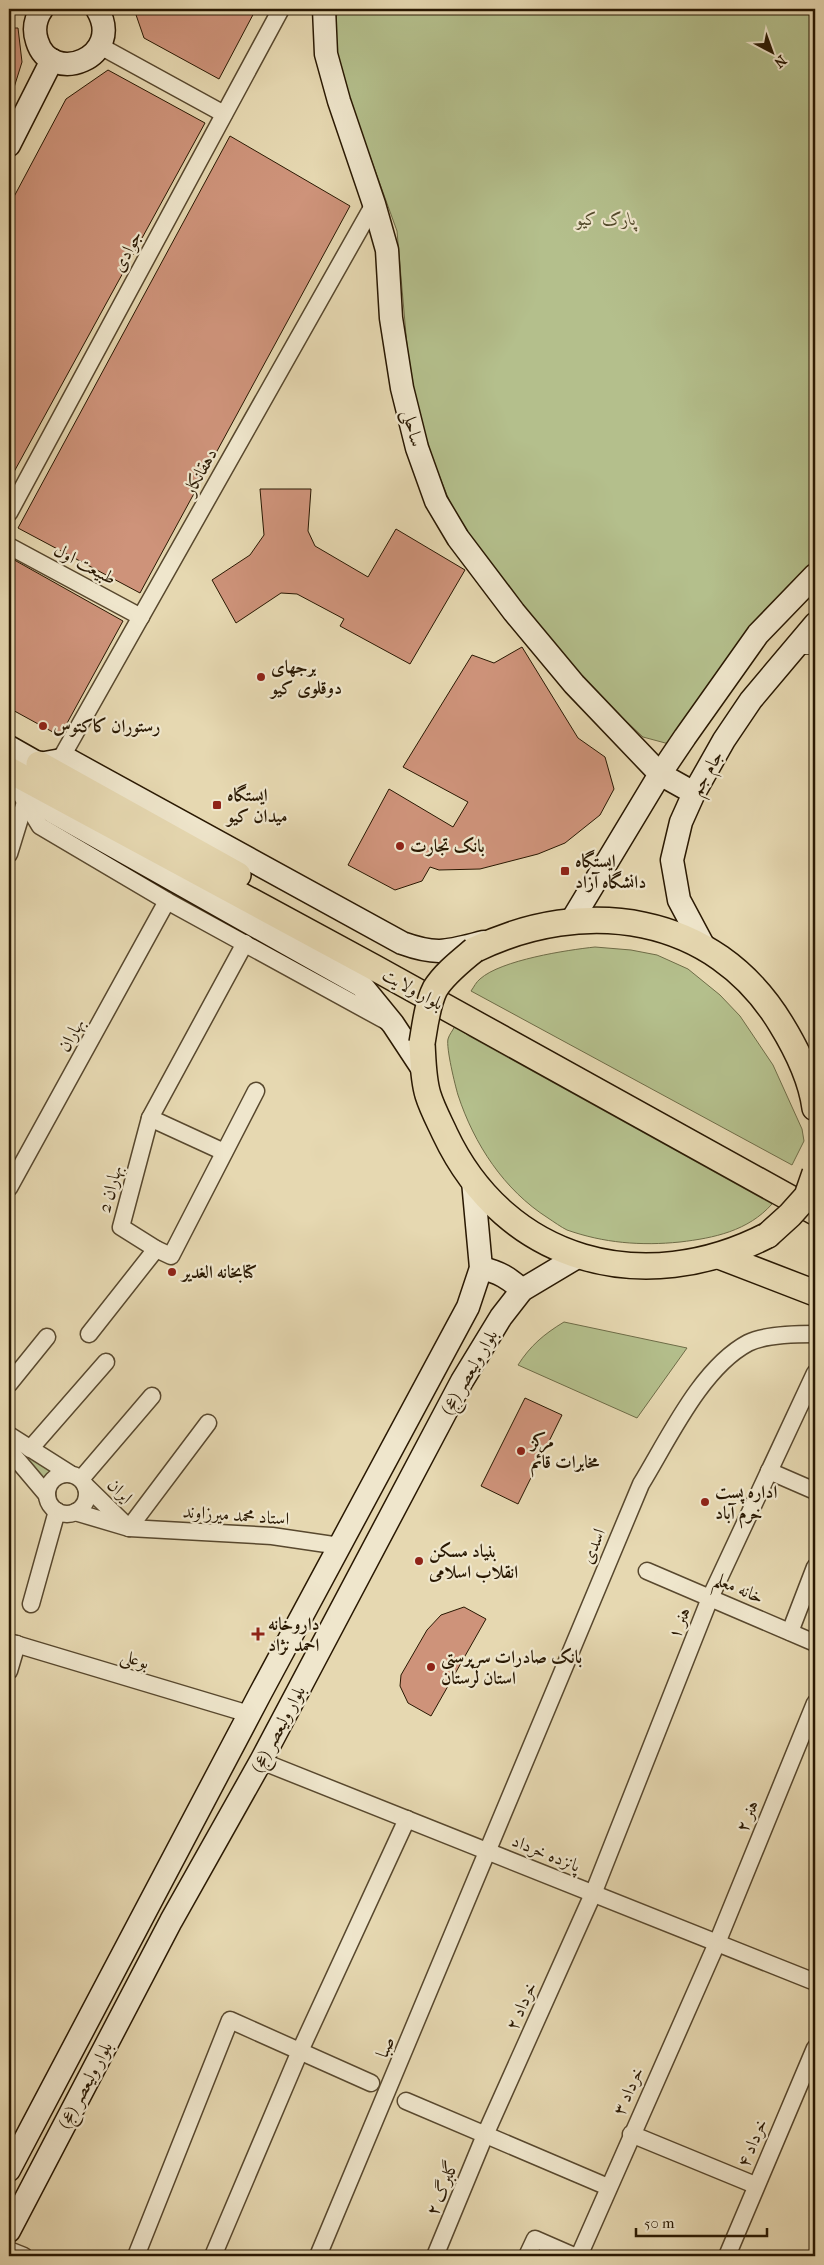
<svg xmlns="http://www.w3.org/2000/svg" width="824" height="2265" font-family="'IM FELL French Canon',Amiri,serif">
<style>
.green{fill:#b4bf8c;stroke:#6e6c47}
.building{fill:#ce937a;stroke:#291802}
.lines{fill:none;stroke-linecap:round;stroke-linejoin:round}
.lane-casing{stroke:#58482e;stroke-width:10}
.street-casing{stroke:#58482e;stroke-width:19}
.secondary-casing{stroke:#291802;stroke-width:25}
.primary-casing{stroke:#291802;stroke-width:28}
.lane{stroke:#efe6cc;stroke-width:8}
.street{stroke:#efe6cc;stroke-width:16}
.secondary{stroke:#efe6cc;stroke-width:22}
.primary{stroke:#e6d8b1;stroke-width:25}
.primary-bridge-casing{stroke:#291802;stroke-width:28;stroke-linecap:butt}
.primary-bridge{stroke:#e6d8b1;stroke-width:25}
.poi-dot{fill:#8f2418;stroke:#efe6cc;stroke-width:2}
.labels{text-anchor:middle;stroke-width:4.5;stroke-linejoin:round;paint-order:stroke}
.park-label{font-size:18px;font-style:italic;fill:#534a2b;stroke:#efe6cc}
.street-label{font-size:18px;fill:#291802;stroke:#efe6cc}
.poi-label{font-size:18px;font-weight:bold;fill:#291802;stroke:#efe6cc;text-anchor:start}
</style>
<rect width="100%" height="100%" fill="#e6d8b1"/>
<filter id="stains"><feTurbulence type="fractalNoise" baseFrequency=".004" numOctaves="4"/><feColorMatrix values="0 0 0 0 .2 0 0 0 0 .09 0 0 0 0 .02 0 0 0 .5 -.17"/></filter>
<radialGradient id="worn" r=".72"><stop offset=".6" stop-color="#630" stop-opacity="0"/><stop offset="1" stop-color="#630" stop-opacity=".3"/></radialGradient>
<g class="green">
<polygon points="338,9 815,9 815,562 757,622 669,744 643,737 578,676 485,557 453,510 433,460 416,404 407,346 397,231 341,76 332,38"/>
<path d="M595,947L631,950L657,955L688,969L720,995L740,1016L773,1065L802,1129L804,1141L792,1165L471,991C474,987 476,982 480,979C501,960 567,950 595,947Z"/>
<path d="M455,1026L469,1036L772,1204C748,1231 714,1238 680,1242C641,1246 604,1243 567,1230C561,1227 554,1222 548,1218C504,1190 474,1144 458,1095C455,1085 446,1048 448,1039C449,1035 453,1030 455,1026Z"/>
<path d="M564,1322L687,1348L637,1418L518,1365C530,1346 544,1334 564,1322Z"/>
<polygon points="9,1440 54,1472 43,1484"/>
</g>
<g class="building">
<polygon points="134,9 256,9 219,79 144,38"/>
<polygon points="9,28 18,28 22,62 12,94 9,94"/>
<polygon points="108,70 205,123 9,481 9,206 66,99"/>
<polygon points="230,136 350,206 140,593 18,528"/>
<polygon points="260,489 311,489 308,531 315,546 368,577 396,529 465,570 410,664 340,626 344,619 297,594 281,593 236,623 212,580 250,555 264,535"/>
<polygon points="9,557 123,621 60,736 9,708"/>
<polygon points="522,647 578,738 605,757 614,789 600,815 565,843 538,854 480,869 439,870 430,867 422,881 395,890 348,865 389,789 453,827 468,802 403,767 472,655 494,663"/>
<polygon points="525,1398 562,1415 518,1504 481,1486"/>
<polygon points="464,1607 486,1619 431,1716 408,1703 400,1686 401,1675 427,1630 441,1615"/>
</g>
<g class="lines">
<defs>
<polyline id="lane" points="797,650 815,650"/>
<g id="street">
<polyline points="100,46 224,114"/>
<polyline points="9,513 281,9"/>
<polyline points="9,546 141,617"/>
<polyline points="60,760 374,204"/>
<polyline points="14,783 40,826 167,901 386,1021"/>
<polyline points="9,854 25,802"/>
<polyline points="245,943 150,1118 121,1227 156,1249 171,1256 256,1091"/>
<polyline points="150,1118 224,1152"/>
<polyline points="9,1188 167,901"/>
<polyline points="89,1334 156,1249"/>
<polyline points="9,1384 47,1337"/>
<polyline points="9,1435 69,1473"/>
<polyline points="30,1449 106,1362"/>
<polyline points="9,1450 47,1495"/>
<polyline points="769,1471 815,1491"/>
<circle cx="67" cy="1494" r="20"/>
<polyline points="81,1479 152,1396"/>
<polyline points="85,1485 127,1526"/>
<polyline points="75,1512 129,1528 272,1536 340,1546"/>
<polyline points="129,1528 208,1423"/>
<polyline points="647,1571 815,1643"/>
<polyline points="31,1604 57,1511"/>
<polyline points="790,1632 815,1567"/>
<polyline points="9,1642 249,1714"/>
<polyline points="9,1671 17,1644"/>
<polyline points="261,1761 815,1982"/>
<polyline points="406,2101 608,2187"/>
<polyline points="631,2134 755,2185"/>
<polyline points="9,2250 24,2256"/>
<polyline points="136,2256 230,2020 371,2083"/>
<polyline points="213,2256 300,2051 407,1819"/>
<path d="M318,2256L641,1484C668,1440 701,1368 748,1343C763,1335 798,1334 815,1334"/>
<polyline points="435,2256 485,2135 593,1894 710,1598 815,1373"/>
<polyline points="527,2256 535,2239 574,2256"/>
<polyline points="579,2256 717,1943 815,1703"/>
<polyline points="727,2256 815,2048"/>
</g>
<g id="secondary">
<path d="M42,9C35,19 33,29 37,41C51,87 126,57 97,9"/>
<polyline points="324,9 326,54 339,101 374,204 387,250 391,318 402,388 417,448 436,501 458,538 514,612 574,684 660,774 694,793"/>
<polyline points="9,145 52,60"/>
<path d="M9,747L39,764L67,759L402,943C438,956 448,951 484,942"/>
<polyline points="21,782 53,812 362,986 393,1024 424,1071"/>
<polyline points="572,920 660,774 685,737 758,634 815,575"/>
<polyline points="703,945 679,900 672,860 681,822 694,793 724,740 751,700 815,624"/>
<path d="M481,1268C499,1272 509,1278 522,1290"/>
<polyline points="9,2170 260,1694 468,1307 481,1268 473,1181"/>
<polyline points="9,2231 171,1921 261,1761 462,1381 501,1317 522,1290 579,1256"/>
</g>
<g id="primary">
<polyline points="39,764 238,875"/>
<polyline points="9,770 375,968 815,1212"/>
<path d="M474,950C584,896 714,913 781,1024C797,1050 811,1078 815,1108"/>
<path d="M422,1043C423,1060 423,1079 428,1095C432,1108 439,1121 445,1134C506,1263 644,1299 768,1235"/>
<polyline points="719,1256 815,1293"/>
</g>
</defs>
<use href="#lane" class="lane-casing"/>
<use href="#street" class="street-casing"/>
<use href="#secondary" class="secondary-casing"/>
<use href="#primary" class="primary-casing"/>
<use href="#lane" class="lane"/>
<use href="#street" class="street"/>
<use href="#secondary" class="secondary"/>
<use href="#primary" class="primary"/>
<defs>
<g id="primary-bridge">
<path d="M422,1043C425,1026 427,1005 435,989C444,974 461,961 474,950"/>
<polyline points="768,1235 790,1215 807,1196 815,1173"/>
</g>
</defs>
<use href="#primary-bridge" class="primary-bridge-casing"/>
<use href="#primary-bridge" class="primary-bridge"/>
</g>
<g class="poi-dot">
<circle cx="261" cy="677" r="5"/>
<circle cx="43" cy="726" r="5"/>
<rect x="212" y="800" width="10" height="10" rx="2.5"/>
<circle cx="400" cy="846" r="5"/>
<rect x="560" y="866" width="10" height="10" rx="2.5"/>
<circle cx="172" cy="1272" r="5"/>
<circle cx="521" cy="1451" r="5"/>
<circle cx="705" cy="1502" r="5"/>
<circle cx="419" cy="1561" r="5"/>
<path d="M255.5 1626.5h5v5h5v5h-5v5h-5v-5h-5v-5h5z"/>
<circle cx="431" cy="1667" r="5"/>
</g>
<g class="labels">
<g class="park-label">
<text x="606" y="225">پارک کیو</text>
</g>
<g class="street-label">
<text transform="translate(127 251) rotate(-62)" y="6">جوادی</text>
<text transform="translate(413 428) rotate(75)" y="6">ساحلی</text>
<text transform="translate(200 472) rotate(-61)" y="6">دهقانکار</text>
<text transform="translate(85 564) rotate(28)" y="6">طبیعت اول</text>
<text transform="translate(706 773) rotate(-61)" y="6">جام جم</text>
<text transform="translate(413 989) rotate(29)" y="6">بلوار ولایت</text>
<text transform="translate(71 1035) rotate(-61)" y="6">بهاران</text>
<text transform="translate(110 1189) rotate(-75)" y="6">بهاران 2</text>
<text transform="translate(469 1372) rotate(-60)" y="6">بلوار ولیعصر (عج)</text>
<text transform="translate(120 1491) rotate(45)" y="6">ایران</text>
<text transform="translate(236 1515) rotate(4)" y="6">استاد محمد میرزاوند</text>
<text transform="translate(593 1546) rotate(-67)" y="6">اسدی</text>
<text transform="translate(739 1588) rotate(23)" y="6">خانه معلم</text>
<text transform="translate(679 1623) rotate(-68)" y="6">هنر ۱</text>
<text transform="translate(135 1659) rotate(17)" y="6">بوعلی</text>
<text transform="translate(278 1729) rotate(-62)" y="6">بلوار ولیعصر (عج)</text>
<text transform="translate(747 1816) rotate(-68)" y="6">هنر ۲</text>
<text transform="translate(546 1853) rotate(22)" y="6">پانزده خرداد</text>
<text transform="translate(521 2006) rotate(-66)" y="6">خرداد ۲</text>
<text transform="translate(385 2047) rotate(-67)" y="6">صبا</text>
<text transform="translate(85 2085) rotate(-62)" y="6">بلوار ولیعصر (عج)</text>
<text transform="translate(628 2091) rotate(-66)" y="6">خرداد ۳</text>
<text transform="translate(752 2143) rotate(-67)" y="6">خرداد ۴</text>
<text transform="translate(442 2188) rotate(-68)" y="6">گلبرگ ۲</text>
</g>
<g class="poi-label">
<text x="271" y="673">برجهای<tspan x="271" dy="21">دوقلوی کیو</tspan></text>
<text x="53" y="732">رستوران کاکتوس</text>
<text x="227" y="801">ایستگاه<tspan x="227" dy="21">میدان کیو</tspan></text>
<text x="410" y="852">بانک تجارت</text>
<text x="575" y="867">ایستگاه<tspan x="575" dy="21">دانشگاه آزاد</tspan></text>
<text x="182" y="1278">کتابخانه الغدیر</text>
<text x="531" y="1447">مرکز<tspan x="531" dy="21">مخابرات قائم</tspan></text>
<text x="715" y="1498">اداره پست<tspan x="715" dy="21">خرم آباد</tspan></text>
<text x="429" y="1557">بنیاد مسکن<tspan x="429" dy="21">انقلاب اسلامی</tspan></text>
<text x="268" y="1630">داروخانه<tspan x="268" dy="21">احمد نژاد</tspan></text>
<text x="441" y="1663">بانک صادرات سرپرستی<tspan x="441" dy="21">استان لرستان</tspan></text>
</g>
</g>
<rect width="824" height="2265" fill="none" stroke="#e6d8b1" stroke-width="30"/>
<rect x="10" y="10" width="804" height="2245" fill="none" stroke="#291802" stroke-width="2.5"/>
<rect x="15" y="15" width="794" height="2235" fill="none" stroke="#291802"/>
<g transform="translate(772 52) rotate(139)" stroke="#efe6cc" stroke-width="4" paint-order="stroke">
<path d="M0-4L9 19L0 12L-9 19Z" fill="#291802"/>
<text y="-8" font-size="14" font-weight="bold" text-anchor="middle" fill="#291802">N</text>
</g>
<path d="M636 2228v8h131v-8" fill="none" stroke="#291802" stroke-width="2.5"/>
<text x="644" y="2228" font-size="15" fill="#291802" stroke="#efe6cc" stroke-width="4" paint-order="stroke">50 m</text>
<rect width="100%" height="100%" filter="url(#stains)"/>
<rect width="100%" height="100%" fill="url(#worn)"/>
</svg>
